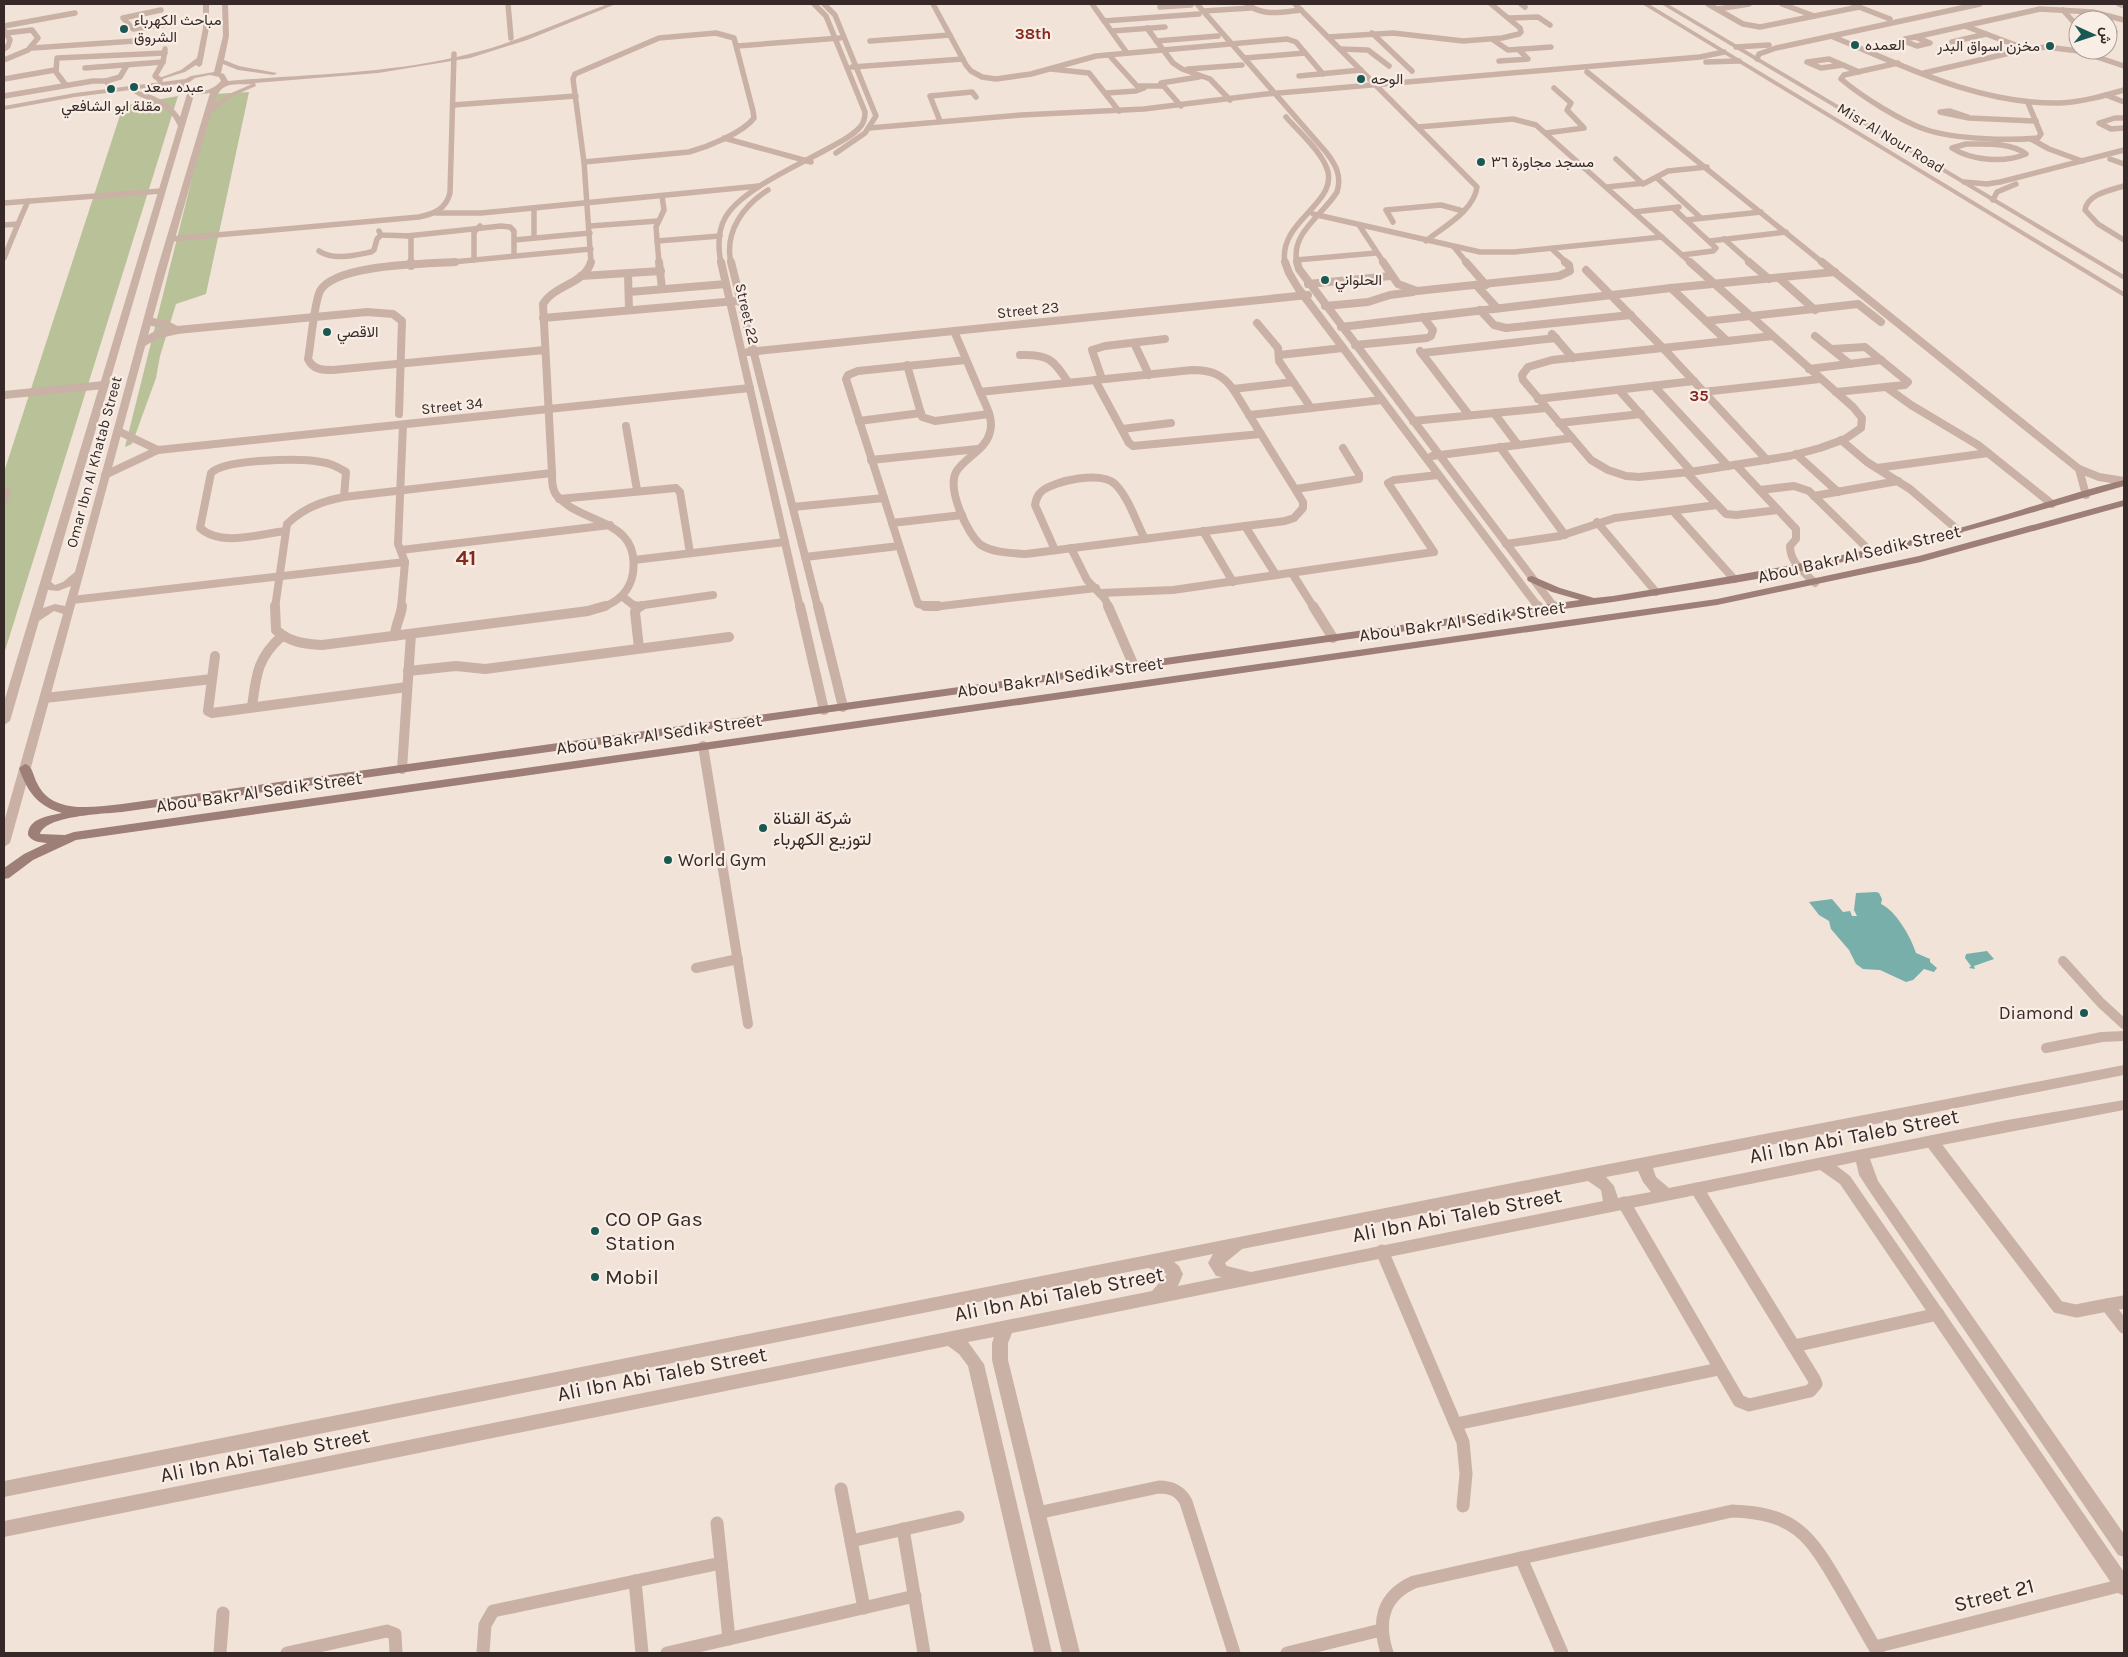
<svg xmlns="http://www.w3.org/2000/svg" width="2128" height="1657" font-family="Karla,Vazirmatn,sans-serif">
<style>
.green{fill:#b9c199}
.water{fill:#78afaa}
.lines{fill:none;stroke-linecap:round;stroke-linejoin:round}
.minor-far3{stroke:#cab1a5;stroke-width:5.5}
.minor-far2{stroke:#cab1a5;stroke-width:8}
.minor-far1{stroke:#cab1a5;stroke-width:10}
.minor{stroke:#cab1a5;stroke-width:13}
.tertiary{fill:#cab1a5;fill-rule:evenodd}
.secondary{fill:#9e7f77;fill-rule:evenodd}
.poi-dot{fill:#1c5853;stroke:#f9eee6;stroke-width:2}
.labels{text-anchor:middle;stroke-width:4.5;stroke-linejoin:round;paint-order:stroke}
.far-poi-label{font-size:15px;fill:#362927;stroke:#f9eee6;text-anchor:start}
.far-street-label{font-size:15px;fill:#362927;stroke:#f9eee6}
.far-neighbourhood-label{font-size:16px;font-weight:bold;fill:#86281e;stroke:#f9eee6}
.street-label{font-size:18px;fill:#362927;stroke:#f9eee6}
.poi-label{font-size:18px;fill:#362927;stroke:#f9eee6;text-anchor:start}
.near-street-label{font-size:21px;fill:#362927;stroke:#f9eee6}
.near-poi-label{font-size:21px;fill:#362927;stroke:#f9eee6;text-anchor:start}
.district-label{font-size:22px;font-weight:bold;fill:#86281e;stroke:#f9eee6}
</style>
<rect width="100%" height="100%" fill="#f2e3d9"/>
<g class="green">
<polygon points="249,92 206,294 176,304 160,356 156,378 132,444 125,447 213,94"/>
<polygon points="178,96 4,654 4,472 123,106"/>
</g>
<g class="water">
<path d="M1876,892L1879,893L1882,899L1881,904C1896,911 1911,937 1916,953L1930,959V962L1937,968L1934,972L1924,969L1913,980L1906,982L1880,970L1863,969L1856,964L1849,950L1831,929L1829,921L1819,915L1809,902L1832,899L1843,912L1850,911L1852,916H1857L1854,910L1856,893Z"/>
<polygon points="1987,951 1994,959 1974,966 1975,969 1969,968 1971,966 1965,958 1966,954"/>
</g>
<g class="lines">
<g class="minor-far3">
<polyline points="508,4 511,38"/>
<polyline points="824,4 835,15 876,116 865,133 836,153"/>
<polyline points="933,4 966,65 971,71 982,77 996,79 1031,74 1096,56 1287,39 1296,42 1323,74"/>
<polyline points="1092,4 1127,53"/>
<path d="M1197,4L1326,152C1336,165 1342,176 1337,192C1323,215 1290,233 1297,263"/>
<path d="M1247,4C1263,17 1282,12 1301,10"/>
<path d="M1295,4L1477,187C1474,211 1443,227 1426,241"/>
<polyline points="1521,4 1525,7"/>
<polyline points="1708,4 1743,24 1760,27 1859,7"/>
<polyline points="1782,4 1814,16"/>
<polyline points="2119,4 2124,6"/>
<polyline points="1854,5 1890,19"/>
<polyline points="1160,7 1191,5"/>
<polyline points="1718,9 1749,4"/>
<polyline points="161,10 123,18 133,29 163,25"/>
<polyline points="2063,10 2078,27"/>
<polyline points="1204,11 1251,8"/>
<polyline points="1509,18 1538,17 1550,25"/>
<polyline points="1104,21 1199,14"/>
<polyline points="4,26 75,13"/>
<polyline points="1965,26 2026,49"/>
<polyline points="1147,28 1173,63 1182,69 1210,79 1230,100"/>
<polyline points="2108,28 2115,32 2108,35"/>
<polyline points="4,30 10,40 8,46 4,49"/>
<polyline points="1112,31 1165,27"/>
<path d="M716,33L734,38L753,111L754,118C743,133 707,147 689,152L584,162L573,79L575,74L659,38Z"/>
<polyline points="1372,33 1412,71"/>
<path d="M1831,36C1904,66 1979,105 2060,103C2082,102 2103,96 2124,90"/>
<polyline points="1328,37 1393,33 1463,41 1502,38 1519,34 1521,32 1520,28 1491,4"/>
<polygon points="1915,37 1930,43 1917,46 1904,41 1905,39"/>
<polyline points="1915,37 2040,9 2093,12 2124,20"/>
<polyline points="1492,39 1508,50 1551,47"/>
<polyline points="870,41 950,35"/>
<polyline points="1156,41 1218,36"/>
<polyline points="1952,42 1986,34"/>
<polyline points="737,46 840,38"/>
<polyline points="1736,47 1769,45"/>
<polyline points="32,48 165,39"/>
<polyline points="1340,49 1368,50 1389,66"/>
<polyline points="1109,55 1137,86 1164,86"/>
<polyline points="1245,58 1305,53"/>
<polyline points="1757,59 1759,54 1776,48 1980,4"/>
<polygon points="1829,59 1843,65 1821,68 1807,62"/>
<polyline points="4,60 28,50 38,38 32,30 6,33"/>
<polyline points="1499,61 1528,59 1519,50"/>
<polyline points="1706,62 1739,61"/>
<path d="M1898,63L1844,75L1841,79C1861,96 1902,122 1927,130C1955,139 2009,141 2038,138L2041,134L2028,103"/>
<polyline points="1843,65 1859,72"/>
<polyline points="852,67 963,59"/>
<polyline points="85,68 163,62"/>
<polyline points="1051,69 1089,73 1119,111"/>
<polyline points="1188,69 1242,65"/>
<polyline points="1587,72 1823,263"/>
<polyline points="1924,73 2027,49 2046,47 2079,51 2124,66"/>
<polyline points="1299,76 1361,70"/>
<polyline points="4,79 55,70"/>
<polyline points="160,80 155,76 163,62 165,49"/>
<polyline points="106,81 120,77 127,65"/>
<polyline points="65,84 56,72 57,58 165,53"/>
<polyline points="1107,93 1136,91 1144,88"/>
<polyline points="2106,95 2124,102"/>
<polyline points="4,96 93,81 106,81 113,90"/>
<polyline points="453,105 576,96"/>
<polyline points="1181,106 1161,83 1199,77"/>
<polyline points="1968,117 1950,111 1940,112 1969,118 2036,121"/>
<polyline points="2124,118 2115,118 2099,123 2111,129 2124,128"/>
<polyline points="940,121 930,96 972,92 976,97"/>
<polyline points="1418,127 1513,119 1536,125 1691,263"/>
<polyline points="869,128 1021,115 1144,109 1266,94 1700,57 1724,52"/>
<polyline points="1546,133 1584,128 1567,110 1571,103 1554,88"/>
<polyline points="724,138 811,162"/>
<polyline points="2031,139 2049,149 2082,161"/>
<path d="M1966,144C1984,144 2011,142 2026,154C2005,163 1972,161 1952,148Z"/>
<polyline points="1616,159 1643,184"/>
<polyline points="2110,159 2124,164"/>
<polyline points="584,162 591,263"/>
<polyline points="1657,178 1701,218"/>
<polyline points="1964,182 1987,184 2000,182 2124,150"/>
<path d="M2124,186C2111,190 2087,194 2085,210L2098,224L2124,240"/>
<polyline points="1607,187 1645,183 1668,171 1707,167"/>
<polyline points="1993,200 1997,192 2016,184"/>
<polyline points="4,203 161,191"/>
<polyline points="534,208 534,238"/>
<polyline points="1673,208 1716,248 1713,251 1682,255"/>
<polyline points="1634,212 1679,207"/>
<polyline points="436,213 481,213 759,186"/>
<polyline points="1313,214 1480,252 1514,252 1662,237"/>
<polyline points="1686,220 1761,212"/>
<polyline points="1393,222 1386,210 1441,205 1463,211"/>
<polyline points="18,224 28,201"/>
<polyline points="4,225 18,224 4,258"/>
<polyline points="1359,225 1384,263"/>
<polyline points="590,226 658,221"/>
<polyline points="379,231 381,235 411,236 411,263"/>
<polyline points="407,236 501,226 510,227 514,231 514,256"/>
<path d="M171,239L419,217C434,214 446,209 450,193L454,54"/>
<polyline points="1724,239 1751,263"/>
<polyline points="514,240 590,233"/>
<polyline points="657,241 720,236"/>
<polyline points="1710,241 1786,232"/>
<polyline points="1454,247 1467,263"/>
<polyline points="1552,249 1567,263"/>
<path d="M319,251C333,261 356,255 371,252L374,250L377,239L381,235"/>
<polyline points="474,260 474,232 480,226"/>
<polyline points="1296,260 1376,253"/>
<polyline points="442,263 591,249"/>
<polyline points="659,263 656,227 664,210 662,196"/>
<path d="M721,263C718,248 718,231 725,218C740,190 801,164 829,148C840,142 853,136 861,126C864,122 865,117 865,112L826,16L814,4"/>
<path d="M731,263C724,232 743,206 768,190"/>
<path d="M1285,263C1277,219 1345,202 1325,164C1316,146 1299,132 1286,117"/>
</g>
<g class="minor-far2">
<polyline points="411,262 411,266"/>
<path d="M455,262C425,264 335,264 320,291C314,303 311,343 308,359C313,370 323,370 333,370L545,350"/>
<polyline points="659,262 662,289"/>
<polyline points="721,262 800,608"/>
<polyline points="731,262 818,608"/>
<polyline points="1285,262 1289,273 1298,288 1539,608"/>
<polyline points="1297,262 1299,269 1555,608"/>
<polyline points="1383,262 1398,284 1417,291 1559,276 1570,271 1569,265 1565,262"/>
<polyline points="1466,262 1486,285"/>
<polyline points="1690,262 1853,407 1862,418 1861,428 1845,439 1820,448 1790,456 1690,472 1639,477 1626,476 1608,470 1591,460 1523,380 1522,375 1528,367 1552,360 1773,336"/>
<polyline points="1749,262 1769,279"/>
<polyline points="1822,262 2079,469 2099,477 2124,481"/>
<polyline points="1586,270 1663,348 1767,460"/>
<polyline points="628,274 629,310"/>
<polyline points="581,276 661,271"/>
<polyline points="1779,278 1815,310"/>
<polyline points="1308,284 1391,276"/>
<polyline points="1477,286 1497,308"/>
<polyline points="1671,288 1727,341"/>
<polyline points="629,292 726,284"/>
<polyline points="1325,306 1368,302 1390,295 1413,292"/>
<polyline points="1480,310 1494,325 1506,328 1631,315"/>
<polyline points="543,318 736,301"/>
<polyline points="148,321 167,325 177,330"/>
<polyline points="1706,321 1858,304 1881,322"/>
<polyline points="1257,323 1278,348 1279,361 1311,408"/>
<polyline points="1341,327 1671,288 1835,272"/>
<polyline points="954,331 980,392"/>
<polyline points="1552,334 1573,358"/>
<polyline points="1815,336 1850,364"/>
<polyline points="142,343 156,335 177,330 367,312 393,314 402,321 399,414"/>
<polyline points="1134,343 1149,375"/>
<polyline points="1355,345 1427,338 1431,336 1433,330 1423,317"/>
<polyline points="1832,349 1865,347 1908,382 1905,385 1836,392"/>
<polyline points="1420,351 1469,415"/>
<polyline points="748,352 1308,295"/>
<polyline points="1422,353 1556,338"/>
<path d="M1020,355C1048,354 1053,359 1068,382"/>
<polyline points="1279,355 1343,348"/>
<polyline points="966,360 858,371 848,375 846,379 918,604 933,607 1096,588"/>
<polyline points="907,365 922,417 935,421 989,414"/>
<polyline points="1809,369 1881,360"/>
<path d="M1192,370C1211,370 1222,374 1233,389L1303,502V508L1294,518L1285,521L1026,554C1011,553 994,553 981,545C967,534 947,489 956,472C965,457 986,450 990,432C994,418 985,404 980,392Z"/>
<polyline points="1102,379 1092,350 1105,346 1165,339"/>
<polyline points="1095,380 1129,443 1133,446 1261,434"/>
<polyline points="1654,386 1728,466"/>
<polyline points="1886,387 1911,405 1978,445 2052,504"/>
<polyline points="1233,389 1293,382"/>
<polyline points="1619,390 1691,471"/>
<polyline points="1703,392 1820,379"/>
<polyline points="4,395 104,385"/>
<polyline points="1538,399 1694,381"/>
<polyline points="1494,413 1518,445"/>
<polyline points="1249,415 1382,400"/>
<polyline points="859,421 921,413"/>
<polyline points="1413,421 1546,408"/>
<polyline points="1559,423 1641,414"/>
<polyline points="626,426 637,490"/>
<polyline points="1122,429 1171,423"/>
<polyline points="118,431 158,450"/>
<polyline points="1841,440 1867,462 1910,489 1959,531"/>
<polyline points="1500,447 1565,535"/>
<polyline points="1796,454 1838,492"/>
<polyline points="1432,456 1572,438"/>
<polyline points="871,460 978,449"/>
<path d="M1736,465L1796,529V539L1790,546C1790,563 1804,572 1815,583"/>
<polyline points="1877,468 1988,453"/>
<polyline points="2079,469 2086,495"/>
<polyline points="1686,472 1726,514 1736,515 1778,510"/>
<path d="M552,473L543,304C554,285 585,284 591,262"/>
<polyline points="105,475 158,450 750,388"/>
<polyline points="1296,489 1359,479 1359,474 1343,448"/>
<polyline points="1760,490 1794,486 1809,491 1871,552"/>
<polyline points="1814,496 1898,481"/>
<polyline points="559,499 676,488 680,492 690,553"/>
<polyline points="4,501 7,492"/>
<polyline points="793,507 884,498"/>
<polyline points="1673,511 1734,579"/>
<polyline points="1597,522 1656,592"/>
<polyline points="892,523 962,515"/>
<polyline points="1245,526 1276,575"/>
<path d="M285,531C260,534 221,547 200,528L211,473C225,459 301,458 321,462C331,463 338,467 346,472L344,497"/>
<polyline points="1203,531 1233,582"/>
<polyline points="1506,544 1560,536 1615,518 1717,505"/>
<polyline points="1071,548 1087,580 1105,599 1109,608"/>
<polyline points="401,550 610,525"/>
<path d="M1055,550L1035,505C1036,500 1037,495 1042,491C1056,480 1101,471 1115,484C1129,498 1136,522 1145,539"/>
<polyline points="805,557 899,546"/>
<polyline points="634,560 785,542"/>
<polyline points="1292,573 1314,608"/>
<polyline points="1101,593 1173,590 1434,552 1388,483 1394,480 1438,475"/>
<polyline points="623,597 637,608"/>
<polyline points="72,600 405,562"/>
<path d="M275,608L287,524C303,508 322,501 344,497L552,473C552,482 552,492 559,498C587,526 640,519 633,573C630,592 618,602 601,608"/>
<polyline points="401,608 405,562 398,544 403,425"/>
<polyline points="638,608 644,605 713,595"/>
</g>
<g class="minor-far1">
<path d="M275,606L276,630C289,642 304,644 322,645L588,611L605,606"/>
<polyline points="635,606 637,608 635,612 639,648"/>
<polyline points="800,606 824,710"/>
<polyline points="818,606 843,707"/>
<polyline points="925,606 938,606"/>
<polyline points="1108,606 1134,666"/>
<polyline points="1313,606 1333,638"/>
<polyline points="1538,606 1541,610"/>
<polyline points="1554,606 1555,608"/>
<polyline points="637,608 641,606"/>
<path d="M395,636C395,625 401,617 402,606"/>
<polyline points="215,656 208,711 212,713 407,687"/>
<polyline points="408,671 456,666 485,669 729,637"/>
<polyline points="45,698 212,679"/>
<path d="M252,707C256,676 257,658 282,636"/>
<polyline points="703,746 748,1024"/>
<polyline points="402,769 411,634"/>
<polyline points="2063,961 2101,1003 2124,1024"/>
<polyline points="696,968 738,959"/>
<polyline points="2046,1048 2102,1037 2124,1036"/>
</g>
<g class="minor">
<polyline points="1932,1142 2058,1307 2076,1311 2107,1305"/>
<polyline points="1624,1203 1739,1401 1749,1405 1810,1391 1816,1384 1814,1379 1697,1189"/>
<polyline points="1382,1251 1463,1442 1466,1474 1463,1506"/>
<polyline points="2124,1302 2107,1305 2124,1327"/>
<polyline points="1794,1346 1938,1314"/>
<polyline points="1456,1424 1719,1369"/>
<polyline points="841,1489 864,1608"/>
<path d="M1037,1513L1159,1487C1172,1487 1180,1491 1186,1502L1234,1653"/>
<polyline points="717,1523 729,1639"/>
<polyline points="903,1529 924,1653"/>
<polyline points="851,1541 958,1517"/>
<polyline points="1521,1558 1562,1653"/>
<polyline points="635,1581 642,1653"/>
<polyline points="1875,1647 2123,1585"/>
<polyline points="220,1653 223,1613"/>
<polyline points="287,1653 387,1631 395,1634 396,1653"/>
<polyline points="483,1653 485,1625 493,1611 721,1563"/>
<polyline points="667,1653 915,1596"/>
<polyline points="1287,1653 1381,1630"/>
<path d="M1387,1653C1377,1622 1382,1596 1414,1582L1732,1511C1795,1513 1810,1535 1840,1587C1853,1609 1865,1631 1878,1653"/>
</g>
<g class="tertiary">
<polygon points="203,4 209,4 209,28 202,65 199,67 196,65 185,72 159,80 159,78 181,70 197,58 203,28"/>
<path d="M222,4H228L229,36L224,60L239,66L277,73L274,75L238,70L223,64L221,73L224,74L228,81C308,74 391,74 469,54C517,42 562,21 608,4H616L527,40L470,58L378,73L255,83L256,86L233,96L211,113C140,355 78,600 10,843L4,847V822L63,614L54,611L39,621L10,721L4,725V702L178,126C167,101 150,104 132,92L135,90C153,95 170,101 180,117L187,94L179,90L178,84L75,97L4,110V106L75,93L185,79L191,76L214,72L223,36ZM210,75L219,77L221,81C212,91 197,95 184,88V86L195,78ZM252,84L229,94L214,104C221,81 230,85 252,84ZM210,93L156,273L75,572L63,582L55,585L51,582L194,95ZM71,586L65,606L55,604L43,608L48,590L58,591Z"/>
<polygon points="1642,4 1649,4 2124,292 2124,297"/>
<polygon points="1661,4 1668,4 2124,275 2124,280"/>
<path d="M2124,1065V1075L1653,1168L1656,1177L1669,1188L2007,1120L2124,1100V1110L1870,1159L1878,1181L2124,1534V1557L2118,1555L1868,1189L1859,1175L1856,1162L1837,1166L1850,1176L2124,1572V1596L2118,1593L1840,1184L1820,1170L1012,1333L1008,1343V1360L1080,1653H1062L992,1360V1343L994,1337L968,1342L984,1364L1052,1653H1034L968,1366L959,1354L948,1346L4,1537V1521L1152,1291L1167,1274L1148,1268L4,1497V1481L1588,1168ZM1638,1171L1643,1182L1651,1192L1618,1198L1614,1186L1606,1177ZM1588,1181L1601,1190L1603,1201L1251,1272L1227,1266L1225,1263L1242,1249ZM1213,1254L1208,1263L1216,1276L1222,1277L1178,1286L1183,1274L1179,1266L1174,1262Z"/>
</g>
<path class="secondary" d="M2124,480V486C2017,517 1910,549 1801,571C1739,583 1675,592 1613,602L122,812C105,814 46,815 40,834L65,835L74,832L1717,599L1919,556L2124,500V506L1921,562L1717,605L76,840L33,860L9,878L4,879V868L24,854L47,843C39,842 32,842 28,835C28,818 49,816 62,813C37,806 27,791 19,768L25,764C33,766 33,776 37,783C52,815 93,807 122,804L1580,600L1552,592L1528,581L1527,579L1528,577L1532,576L1560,588L1594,598L1613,596C1728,577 1843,558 1956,529C2012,514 2067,494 2124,480Z"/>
</g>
<g class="poi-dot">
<circle cx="124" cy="29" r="5"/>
<circle cx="1855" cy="45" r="5"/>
<circle cx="2050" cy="46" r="5"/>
<circle cx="1361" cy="79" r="5"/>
<circle cx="134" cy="87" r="5"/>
<circle cx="111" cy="89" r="5"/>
<circle cx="1481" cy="162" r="5"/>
<circle cx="1325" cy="280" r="5"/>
<circle cx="327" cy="332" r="5"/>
<circle cx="763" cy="828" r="5"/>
<circle cx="668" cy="860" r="5"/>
<circle cx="2084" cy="1013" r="5"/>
<circle cx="595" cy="1231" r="5"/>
<circle cx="595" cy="1277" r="5"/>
</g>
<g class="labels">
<g class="far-poi-label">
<text x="134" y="25">مباحث الكهرباء<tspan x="134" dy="17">الشروق</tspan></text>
<text x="1865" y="50">العمده</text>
<text x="2040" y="51" text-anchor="end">مخزن اسواق البدر</text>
<text x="1371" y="84">الوحه</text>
<text x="144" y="92">عبده سعد</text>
<text x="111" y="111" text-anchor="middle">مقلة ابو الشافعي</text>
<text x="1491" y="167">مسجد مجاورة ٣٦</text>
<text x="1335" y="285">الحلواني</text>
<text x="337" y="337">الاقصي</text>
</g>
<g class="far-street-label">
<text transform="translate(1891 138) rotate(31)" y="5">Misr Al Nour Road</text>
<text transform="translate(1028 310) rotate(-6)" y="5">Street 23</text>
<text transform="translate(747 314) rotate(77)" y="5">Street 22</text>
<text transform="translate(452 406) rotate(-6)" y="5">Street 34</text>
<text transform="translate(94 462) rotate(-75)" y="5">Omar Ibn Al Khatab Street</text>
</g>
<g class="far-neighbourhood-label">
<text x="1033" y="39">38th</text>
<text x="1699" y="401">35</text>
</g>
<g class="street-label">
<text transform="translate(1859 554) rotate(-13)" y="6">Abou Bakr Al Sedik Street</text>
<text transform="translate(1462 621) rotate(-8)" y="6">Abou Bakr Al Sedik Street</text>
<text transform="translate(1060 677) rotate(-8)" y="6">Abou Bakr Al Sedik Street</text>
<text transform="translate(659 734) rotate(-8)" y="6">Abou Bakr Al Sedik Street</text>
<text transform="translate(259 792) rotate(-8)" y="6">Abou Bakr Al Sedik Street</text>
</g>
<g class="poi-label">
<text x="773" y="824">شركة القناة<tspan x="773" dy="21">لتوزيع الكهرباء</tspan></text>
<text x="678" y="866">World Gym</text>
<text x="2074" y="1019" text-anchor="end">Diamond</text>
</g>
<g class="near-street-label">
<text transform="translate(1854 1136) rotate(-11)" y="7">Ali Ibn Abi Taleb Street</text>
<text transform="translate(1457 1215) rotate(-11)" y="7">Ali Ibn Abi Taleb Street</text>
<text transform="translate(1059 1294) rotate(-11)" y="7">Ali Ibn Abi Taleb Street</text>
<text transform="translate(662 1374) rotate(-11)" y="7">Ali Ibn Abi Taleb Street</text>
<text transform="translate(265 1455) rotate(-11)" y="7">Ali Ibn Abi Taleb Street</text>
<text transform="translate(1994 1595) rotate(-14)" y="7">Street 21</text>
</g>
<g class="near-poi-label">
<text x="605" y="1226">CO OP Gas<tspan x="605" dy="24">Station</tspan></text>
<text x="605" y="1284">Mobil</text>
</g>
<g class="district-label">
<text x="466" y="565">41</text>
</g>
</g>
<rect width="2128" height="1657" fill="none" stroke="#362927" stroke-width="10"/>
<g transform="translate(2093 35) rotate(93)"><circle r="24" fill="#f9eee6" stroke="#ab9f9a"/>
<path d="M0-4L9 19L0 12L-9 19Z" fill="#1c5853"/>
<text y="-8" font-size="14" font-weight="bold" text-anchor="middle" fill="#362927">ش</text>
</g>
</svg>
